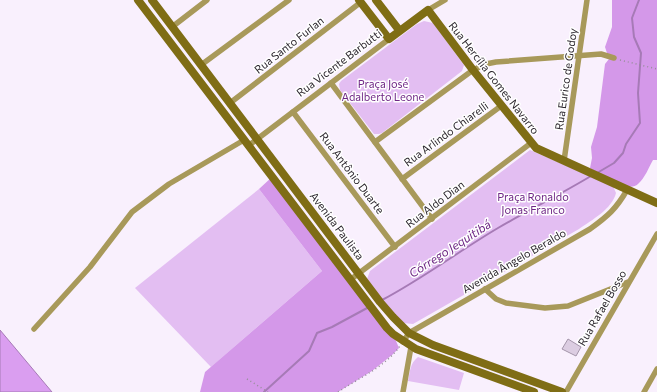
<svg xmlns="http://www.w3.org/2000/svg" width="657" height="392" font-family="Commissioner,sans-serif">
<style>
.green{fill:#e3bef2}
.forest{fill:#d498e9}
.water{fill:#da9ef0;stroke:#a67ab6}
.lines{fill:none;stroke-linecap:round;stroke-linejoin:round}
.stream{stroke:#a67ab6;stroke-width:2}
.building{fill:#dccde2;stroke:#a495aa}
.path{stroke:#968f99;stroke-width:1.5;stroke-dasharray:1 3;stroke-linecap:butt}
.street{stroke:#a8995a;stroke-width:5.5}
.secondary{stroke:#7f6d15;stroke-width:8}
.labels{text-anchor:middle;stroke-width:3;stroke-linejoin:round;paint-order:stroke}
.street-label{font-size:11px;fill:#2c262e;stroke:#fff}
.park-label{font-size:11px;fill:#6f2786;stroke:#fff}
.water-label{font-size:12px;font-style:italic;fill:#6c2483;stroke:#fff}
</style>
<rect width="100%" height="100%" fill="#f9f0fd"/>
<g class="green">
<polygon points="424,21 433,23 464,65 462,71 382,133 379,134 374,134 340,90 339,84 341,81 417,24"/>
<path d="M530,150L613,186L616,193C612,209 592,220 579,229L413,324L403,323L372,288L367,279L370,271Z"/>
<polygon points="259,189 322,271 211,367 135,288"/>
<path d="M418,357L464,373L459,390L408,381C410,372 410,363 418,357Z"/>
</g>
<g class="forest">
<path d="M612,0H657V160H653C649,167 645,178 638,184C628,194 601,174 590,168L592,158L591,147L597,127L605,64L609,59L605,47L612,27Z"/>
<polygon points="272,177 393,334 399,348 392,355 372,371 338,392 200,392 205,372 322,271 259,189"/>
</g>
<polygon class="water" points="0,330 52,392 0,392"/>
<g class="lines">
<g class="stream">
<polyline points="597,173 614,163 623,153 626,144 640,123 638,93 641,53 634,37 632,18 639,0"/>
<path d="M382,300C422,279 459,251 498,228C529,210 561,194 591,176"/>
<polyline points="264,392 309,351 317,333 332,327 369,307"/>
</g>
</g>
<polygon class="building" points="568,339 581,347 576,356 562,349"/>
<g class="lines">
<g class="path">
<polyline points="620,60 657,69"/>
<polyline points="247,379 268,392"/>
<path d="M338,392C359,378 385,367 400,346"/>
</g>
<g class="street">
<polyline points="428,10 445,0"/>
<polyline points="172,27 207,0"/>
<polyline points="201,65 289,0"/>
<polyline points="331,83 432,219"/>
<polyline points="230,103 361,2"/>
<polyline points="293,112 395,247"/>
<polyline points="375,142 473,70 486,64 496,62 601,54 614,58"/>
<polyline points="248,146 389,39"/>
<polyline points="564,161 587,0"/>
<polyline points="402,179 501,106"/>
<polyline points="350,280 531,143"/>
<polyline points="485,289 496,299 506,303 545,308 568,306 628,282"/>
<polyline points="34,329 90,267 132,212 169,184 244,140"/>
<path d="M403,342L409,333L590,229C608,216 616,209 627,190"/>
<polyline points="403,392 411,347"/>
<polyline points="566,392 657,234"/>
<polyline points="644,392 657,369"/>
</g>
<g class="secondary">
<polyline points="138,0 387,328 393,334 416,349 534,392"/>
<polyline points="152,0 380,302 393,317 409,333 433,345 562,392"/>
<polyline points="359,0 389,39 428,10 473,70 536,148 657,203"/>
<polyline points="376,0 399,30"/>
</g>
</g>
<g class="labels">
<g class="street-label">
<text transform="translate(289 45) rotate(-38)" y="4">Rua Santo Furlan</text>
<text transform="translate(339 63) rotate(-37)" y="4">Rua Vicente Barbutti</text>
<text transform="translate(494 78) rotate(52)" y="4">Rua Hercília Gomes Navarro</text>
<text transform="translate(566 79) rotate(-82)" y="4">Rua Eurico de Godoy</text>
<text transform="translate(446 134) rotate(-36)" y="4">Rua Arlindo Chiarelli</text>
<text transform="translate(352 173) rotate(53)" y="4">Rua Antônio Duarte</text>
<text transform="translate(435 204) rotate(-37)" y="4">Rua Aldo Dian</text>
<text transform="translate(337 226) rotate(53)" y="4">Avenida Paulista</text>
<text transform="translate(514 261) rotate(-30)" y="4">Avenida Ângelo Beraldo</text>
<text transform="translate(602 308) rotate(-60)" y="4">Rua Rafael Bosso</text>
</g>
<g class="park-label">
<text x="383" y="88">Praça José<tspan x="383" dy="13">Adalberto Leone</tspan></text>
<text x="533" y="201">Praça Ronaldo<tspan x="533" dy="13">Jonas Franco</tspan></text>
</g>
<g class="water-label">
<text transform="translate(450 249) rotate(-33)" y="4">Córrego Jequitibá</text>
</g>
</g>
</svg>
